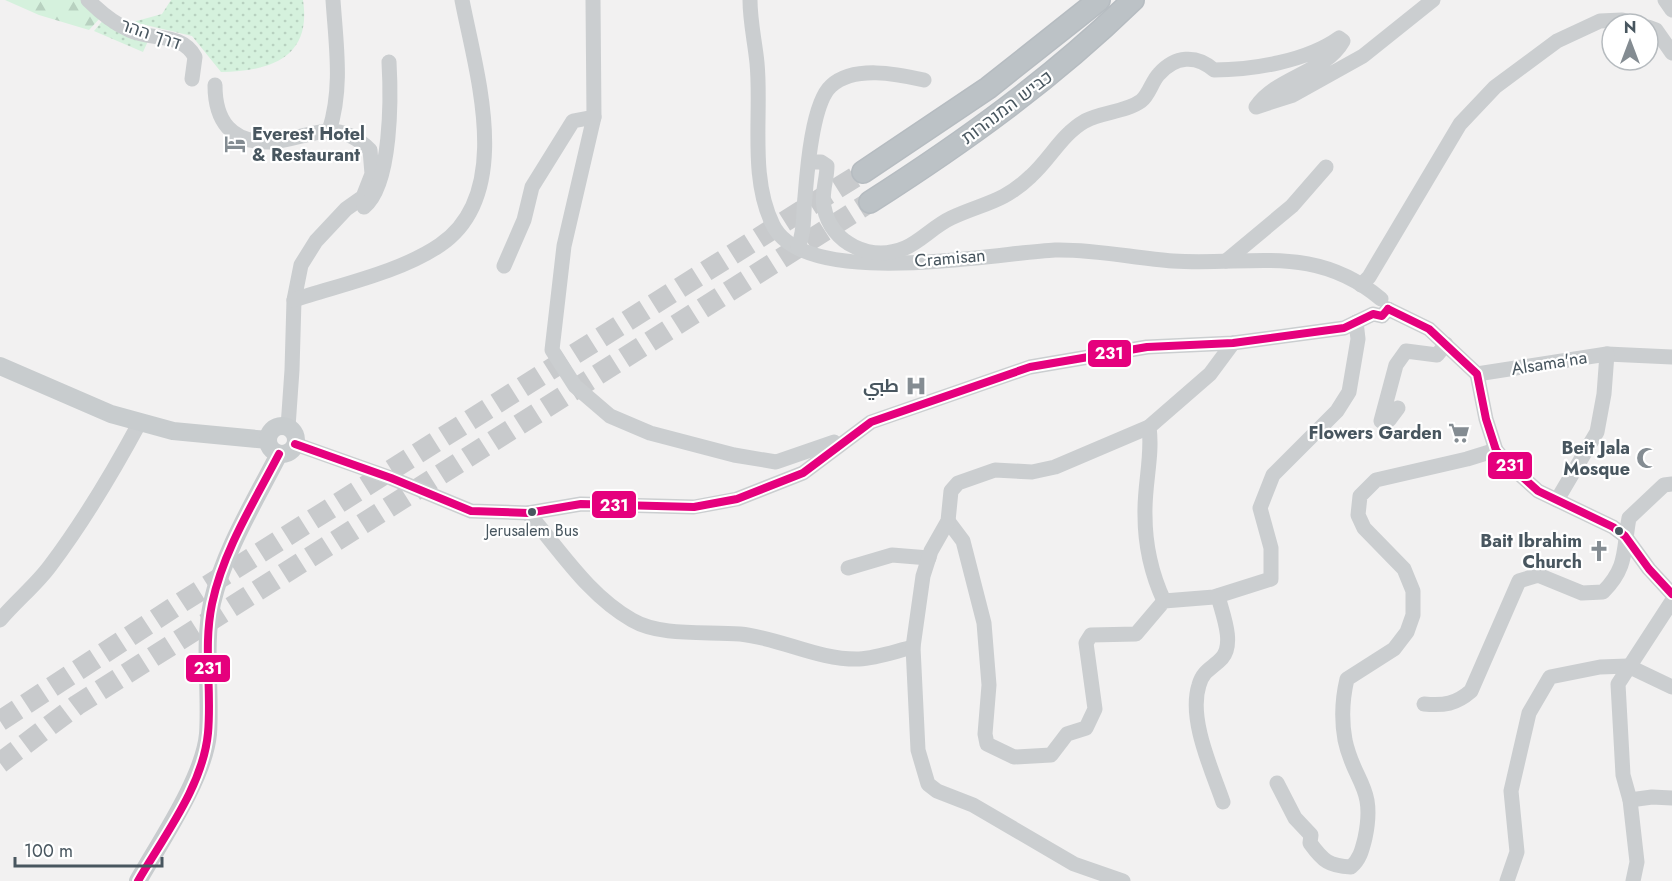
<svg xmlns="http://www.w3.org/2000/svg" width="1672" height="881" font-family="Jost,Cairo,Heebo,sans-serif">
<style>
.grass{fill:url(#grass-dots)}
.forest{fill:url(#forest-firs)}
.lines{fill:none;stroke-linecap:round;stroke-linejoin:round}
.highway-tunnel{stroke:#c8cacc;stroke-width:21;stroke-dasharray:21 10;stroke-linecap:butt}
.highway-casing{stroke:#b6bcc1;stroke-width:24}
.minor{stroke:#cbced0;stroke-width:15}
.major{stroke:#c8ccce;stroke-width:18}
.highway{stroke:#bcc2c6;stroke-width:21}
.bus-1-casing{stroke:#fff;stroke-width:12}
.bus-1{stroke:#e5007d;stroke-width:8}
.bus-dot{fill:#48565f;stroke:#fff;stroke-width:2}
.labels{text-anchor:middle;stroke-width:4.5;stroke-linejoin:round;paint-order:stroke}
.bus-label{font-size:16px;fill:#48565f;stroke:#fff}
.street-label{font-size:18px;fill:#48565f;stroke:#fff}
.poi-label{font-size:18px;font-weight:bold;fill:#48565f;stroke:#fff;text-anchor:end}
.line-badge{stroke:#fff;stroke-width:2}
.badge-label{font-size:16px;text-anchor:middle;font-weight:bold;fill:#fff}
</style>
<defs>
<pattern id="grass-dots" width="8" height="8" patternUnits="userSpaceOnUse" patternTransform="scale(1.5)"><rect width="8" height="8" fill="#d5f1dd"/><path d="M2 2h.1M6 6h.1" fill="none" stroke="#b8d1c0" stroke-width="1.8" stroke-linecap="round"/></pattern>
<pattern id="forest-firs" width="22" height="20" patternUnits="userSpaceOnUse" patternTransform="scale(1.5)"><rect width="22" height="20" fill="#d5f1dd"/><path d="M5 1l3.5 6h-7zM16 11l3.5 6h-7z" fill="#b8d1c0"/></pattern>
</defs>
<rect width="100%" height="100%" fill="#f2f1f1"/>
<g class="grass">
<path d="M171,0H303C312,59 269,71 221,72L192,36L133,22L162,14Z"/>
<polygon points="104,19 148,41 143,52 94,31"/>
</g>
<polygon class="forest" points="5,0 85,0 101,17 89,30 39,15"/>
<g class="lines">
<g class="highway-tunnel">
<polyline points="0,721 182,602 863,172"/>
<polyline points="0,763 77,705 870,202"/>
</g>
<defs>
<g id="highway">
<polyline points="863,172 988,88 1099,0"/>
<path d="M870,202C964,142 1053,78 1133,0"/>
</g>
</defs>
<use href="#highway" class="highway-casing"/>
<g class="minor">
<path d="M88,0C100,12 113,23 129,30C152,41 182,32 195,57L192,79"/>
<polyline points="593,0 594,117 564,246 552,350 575,386 610,416 650,433 734,455 776,462 834,442"/>
<path d="M750,0C750,22 755,42 757,63C762,114 749,177 773,225C805,290 994,253 1055,250C1094,249 1134,258 1173,261C1251,266 1314,243 1381,299"/>
<polyline points="1665,0 1672,10"/>
<polyline points="1648,27 1656,30 1672,53"/>
<path d="M215,85C215,121 231,143 270,142C290,141 309,132 329,131C346,131 359,139 370,150L372,174L363,197L346,209L316,241L301,265L294,300L292,370L288,427"/>
<path d="M329,131C343,88 336,45 333,0"/>
<path d="M809,162H821L827,166C827,180 821,193 824,207C831,244 871,262 905,248C921,241 934,226 951,218C983,203 1003,203 1031,176C1050,159 1062,134 1085,121C1102,112 1126,112 1141,101C1149,95 1152,81 1159,74C1175,56 1196,54 1214,70C1253,70 1307,61 1339,38L1343,41C1325,73 1276,77 1256,107L1293,95L1363,56L1433,0"/>
<path d="M364,207C392,185 391,96 389,62"/>
<path d="M798,247C805,232 803,214 805,197C807,172 812,103 831,86C854,65 897,74 924,80"/>
<polyline points="1226,261 1292,206 1326,167"/>
<polyline points="504,266 524,220 532,187 573,121 594,117"/>
<polyline points="1361,285 1369,277 1460,124 1495,87 1557,41 1600,21 1622,20 1636,24"/>
<path d="M294,300C339,285 401,272 440,245C515,194 476,73 462,0"/>
<polyline points="1388,309 1429,329 1477,374 1486,419 1496,450 1507,463 1538,491 1613,527 1625,536 1649,569 1672,594"/>
<polyline points="1607,354 1672,357"/>
<polyline points="1477,374 1607,354 1604,394 1597,432 1557,500"/>
<polyline points="1398,408 1389,420 1381,421 1396,365 1406,351 1437,355 1446,344"/>
<path d="M1149,427C1153,456 1144,485 1145,515C1145,544 1152,575 1164,601"/>
<polyline points="295,444 391,478 471,511 528,513 581,504 694,507 737,499 803,473 871,422 1030,367 1147,347 1233,343 1344,328 1373,314 1382,316 1388,309"/>
<path d="M528,513C560,550 588,595 632,620C661,637 707,631 740,634C781,638 817,660 859,659C877,658 896,651 913,647"/>
<polyline points="948,521 963,541 984,623 989,685 985,734 987,744 1014,757 1051,755 1067,734 1086,728 1095,709 1086,643 1091,635 1136,634 1164,601 1214,597 1271,579 1271,548 1260,508 1273,475 1337,411 1349,392 1358,339 1356,322"/>
<polyline points="848,568 892,555 929,558"/>
<path d="M1218,596C1222,613 1235,643 1222,658C1213,668 1203,670 1199,685C1188,719 1212,770 1223,802"/>
<path d="M0,620C16,601 36,585 50,566C84,521 113,472 140,422"/>
<path d="M1424,704C1444,706 1456,704 1471,691L1519,581L1538,575L1582,593L1603,592C1628,567 1623,550 1629,518L1664,485L1672,484"/>
<path d="M1277,783L1295,818L1311,835L1310,843C1323,861 1329,866 1351,867C1360,859 1362,850 1365,838C1376,786 1354,783 1345,740C1341,718 1342,700 1347,679L1394,649L1407,632L1413,615V591L1404,569L1364,528L1358,515L1360,496L1376,480L1467,459L1496,450"/>
<polyline points="1630,800 1652,797 1672,798"/>
<polyline points="1123,881 1074,864 973,805 937,791 928,784 918,750 913,647 923,576 931,551 948,521 951,491 958,483 995,470 1032,472 1055,467 1149,427 1210,374 1233,343"/>
<polyline points="1507,881 1517,852 1511,791 1529,713 1550,677 1600,667 1628,666 1672,687"/>
<polyline points="1633,881 1637,862 1630,800 1623,775 1618,684 1672,601"/>
</g>
<g class="major">
<polyline points="0,366 111,414 173,431 268,440"/>
<circle cx="282" cy="440" r="14"/>
<path d="M138,881C160,842 204,778 208,734C211,691 203,646 212,603C224,551 255,501 279,454"/>
</g>
<use href="#highway" class="highway"/>
<defs>
<g id="bus-1">
<polyline points="1388,309 1429,329 1477,374 1486,419 1496,450 1507,463 1538,491 1613,527 1625,536 1649,569 1672,594"/>
<polyline points="295,444 391,478 471,511 528,513 581,504 694,507 737,499 803,473 871,422 1030,367 1147,347 1233,343 1344,328 1373,314 1382,316 1388,309"/>
<path d="M138,881C164,836 203,786 208,733C212,690 203,647 212,604C223,551 254,502 279,454"/>
</g>
</defs>
<use href="#bus-1" class="bus-1-casing"/>
<use href="#bus-1" class="bus-1"/>
</g>
<defs>
<symbol id="hotel-bare" viewBox="-9 -9 18 18"><path d="M-6-4.5h1.5V1H6V5H4.5V3h-9V5H-6ZM-4 0a1.8 1.8 0 1 1 3.6 0ZM.5 0V-2.5h3Q6-2.5 6 0Z" fill="#848c92" stroke="#fff" stroke-width="2.5" paint-order="stroke"/></symbol>
<symbol id="hospital-bare" viewBox="-9 -9 18 18"><path d="M-5-5h3v3.5h4V-5h3V5h-3V1.5h-4V5h-3Z" fill="#848c92" stroke="#fff" stroke-width="2.5" paint-order="stroke"/></symbol>
<symbol id="supermarket-bare" viewBox="-9 -9 18 18"><path d="M-6-5.5h2.5l.6 2H6L4.5 2H-2.5L-4.4-4H-6ZM-1.5 3.2a1.3 1.3 0 1 0 .1 0ZM3 3.2a1.3 1.3 0 1 0 .1 0Z" fill="#848c92" stroke="#fff" stroke-width="2.5" paint-order="stroke"/></symbol>
<symbol id="mosque-bare" viewBox="-9 -9 18 18"><path d="M3.5-4.9A6 6 0 1 0 3.5 4.9A5 5 0 1 1 3.5-4.9Z" fill="#848c92" stroke="#fff" stroke-width="2.5" paint-order="stroke"/></symbol>
<symbol id="church-bare" viewBox="-9 -9 18 18"><path d="M-1.2-6h2.4v3.5h3.3v2.4h-3.3V6h-2.4V-.1h-3.3v-2.4h3.3Z" fill="#848c92" stroke="#fff" stroke-width="2.5" paint-order="stroke"/></symbol>
</defs>
<g fill-rule="evenodd">
<use href="#hotel-bare" x="220" y="129" width="30" height="30"/>
<use href="#hospital-bare" x="901" y="371" width="30" height="30"/>
<use href="#supermarket-bare" x="1444" y="418" width="30" height="30"/>
<use href="#mosque-bare" x="1632" y="443" width="30" height="30"/>
<use href="#church-bare" x="1584" y="536" width="30" height="30"/>
</g>
<g class="bus-dot">
<circle cx="532" cy="512" r="5"/>
<circle cx="1619" cy="531" r="5"/>
</g>
<g class="labels">
<g class="bus-label">
<text x="532" y="536">Jerusalem Bus</text>
</g>
<g class="street-label">
<text transform="translate(151 34) rotate(19)" y="6">דרך ההר</text>
<text transform="translate(1007 107) rotate(-37)" y="6">כביש המנהרות</text>
<text transform="translate(950 258) rotate(-5)" y="6">Cramisan</text>
<text transform="translate(1549 363) rotate(-9)" y="6">Alsama'na</text>
</g>
<g class="poi-label">
<text x="252" y="140" text-anchor="start">Everest Hotel<tspan x="252" dy="21">&amp; Restaurant</tspan></text>
<text x="899" y="392">طبي</text>
<text x="1442" y="439">Flowers Garden</text>
<text x="1630" y="454">Beit Jala<tspan x="1630" dy="21">Mosque</tspan></text>
<text x="1582" y="547">Bait Ibrahim<tspan x="1582" dy="21">Church</tspan></text>
</g>
</g>
<g class="line-badge">
<rect x="1087" y="339" width="45" height="29" rx="6" fill="#e5007d"/>
<rect x="1487" y="451" width="46" height="29" rx="6" fill="#e5007d"/>
<rect x="591" y="490" width="46" height="29" rx="6" fill="#e5007d"/>
<rect x="185" y="654" width="46" height="29" rx="6" fill="#e5007d"/>
</g>
<g class="badge-label">
<text x="1109" y="359">231</text>
<text x="1510" y="471">231</text>
<text x="614" y="511">231</text>
<text x="208" y="674">231</text>
</g>
<g transform="translate(1630 42)"><circle r="28" fill="#ffffff" stroke="#b6bbbf" stroke-width="1.5"/>
<path d="M0-4.5L10 22L0 15L-10 22Z" fill="#848c92"/>
<text y="-9" font-size="16" font-weight="bold" text-anchor="middle" fill="#48565f">N</text>
</g>
<path d="M15 857v9h147v-9" fill="none" stroke="#48565f" stroke-width="3"/>
<text x="24" y="857" font-size="18" fill="#48565f" stroke="#ffffff" stroke-width="4.5" paint-order="stroke">100 m</text>
</svg>
